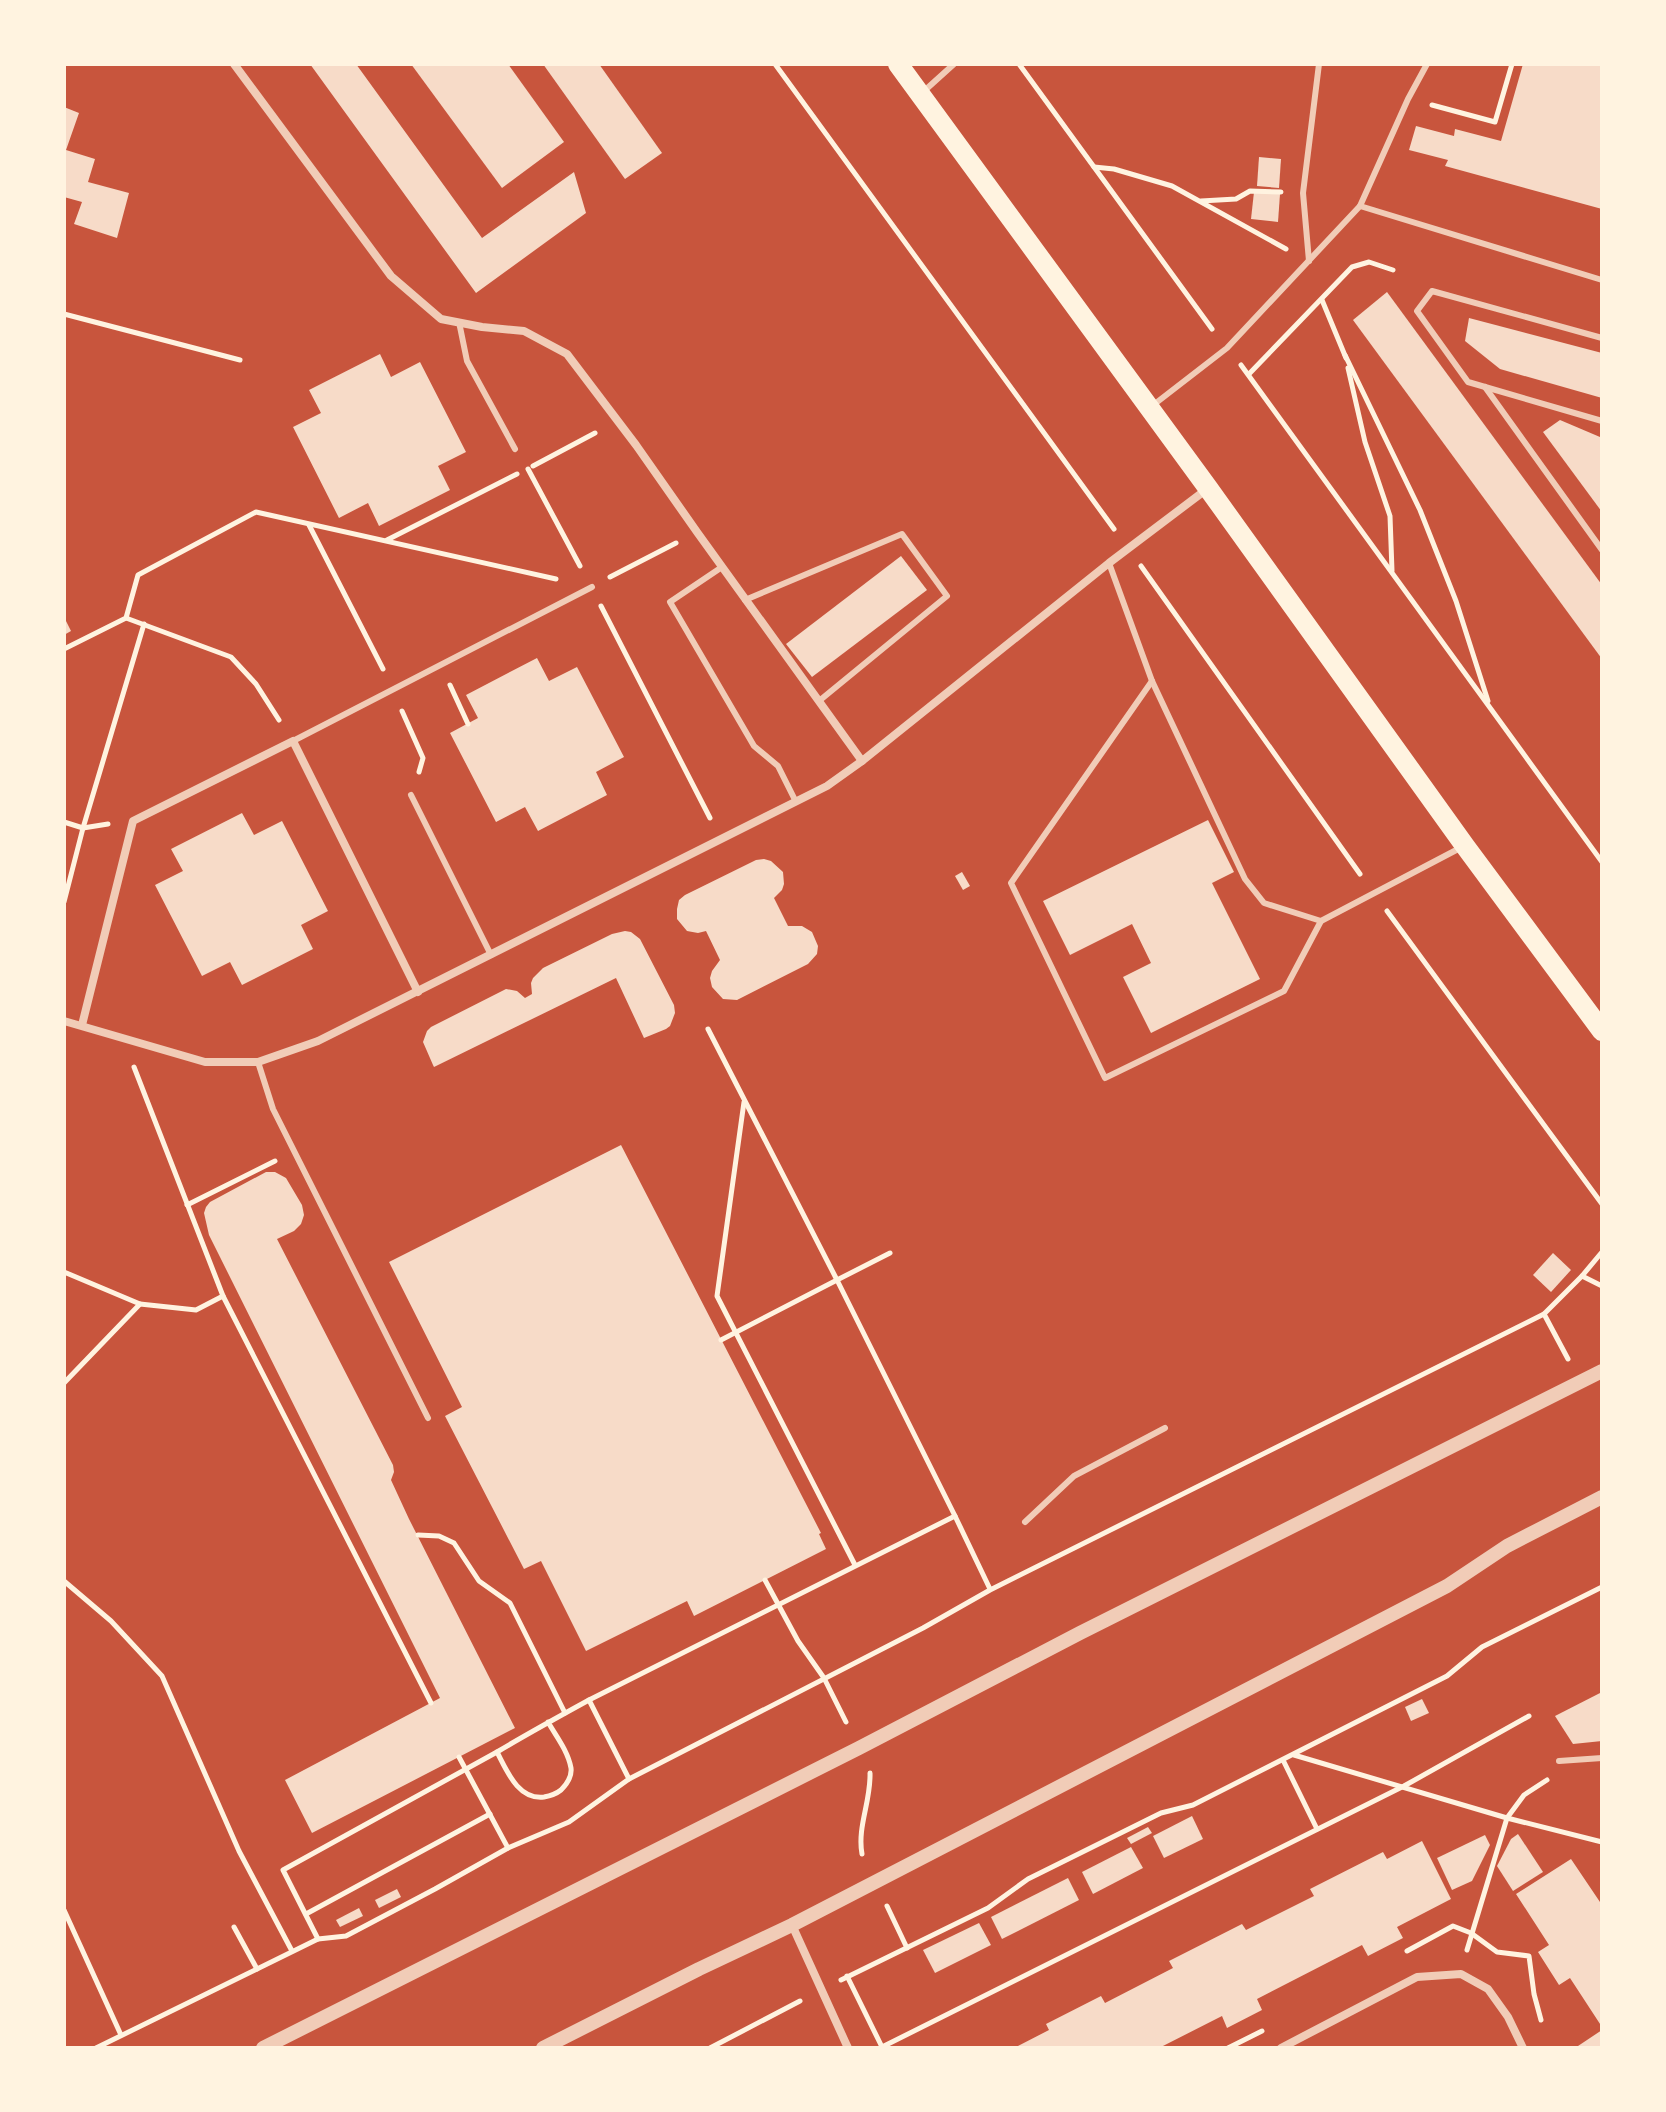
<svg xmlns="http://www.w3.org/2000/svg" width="1666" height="2112" font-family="Merriweather,serif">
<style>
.building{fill:#f7dbc8}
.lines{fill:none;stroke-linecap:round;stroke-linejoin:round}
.path{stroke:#fff3e0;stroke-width:5}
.service{stroke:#f1ccb7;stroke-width:6}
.minor{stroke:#f1ccb7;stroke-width:8}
.tertiary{stroke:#f1ccb7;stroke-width:14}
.primary{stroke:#fff3e0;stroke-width:20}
</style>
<rect width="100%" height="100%" fill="#c8553d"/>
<g class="building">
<polygon points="310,64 356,64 482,238 574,172 586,213 476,293"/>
<polygon points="411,64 508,64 564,142 502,188"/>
<polygon points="543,64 599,64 662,153 625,179"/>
<polygon points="1523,64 1602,64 1602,209 1445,166 1448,160 1409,150 1416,126 1454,136 1455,129 1501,141"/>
<polygon points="64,107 79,113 66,150 95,159 88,182 129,193 117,238 74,224 82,202 64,197"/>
<polygon points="1259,157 1281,159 1279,188 1257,186"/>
<polygon points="1254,192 1280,194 1278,222 1251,219"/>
<polygon points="1387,292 1602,585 1602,659 1353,320"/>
<polygon points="1469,318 1602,353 1602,398 1500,369 1465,341"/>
<polygon points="380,354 391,377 420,362 466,452 438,466 450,490 379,526 368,503 339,518 293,427 321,413 309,390"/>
<polygon points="1560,420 1600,437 1602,440 1602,512 1543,432"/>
<polygon points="901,556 927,590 812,677 786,644"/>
<polygon points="64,617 71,631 64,635"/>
<polygon points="537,658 549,681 577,667 624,757 596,772 607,795 538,831 525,807 496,822 450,733 478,718 466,695"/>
<polygon points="242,813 254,835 282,821 328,911 301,925 313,949 242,985 230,962 202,976 155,885 183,871 171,849"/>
<polygon points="1208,820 1234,872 1212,883 1260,979 1151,1033 1123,977 1151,963 1132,924 1070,955 1043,901"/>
<polygon points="764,859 771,861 783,872 784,884 782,890 774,898 788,926 802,926 812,932 818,946 817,954 808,964 737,1000 723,999 712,987 710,978 712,971 720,960 706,931 698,933 687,931 677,919 677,909 679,900 685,895 756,860"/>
<polygon points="962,872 970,886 963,890 955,876"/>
<polygon points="625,931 631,932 640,939 674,1005 675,1013 670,1026 666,1029 644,1038 616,978 434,1067 433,1065 423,1042 427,1031 431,1027 506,989 517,991 525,998 532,994 531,983 533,978 543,968 612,934"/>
<polygon points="621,1145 821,1533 819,1534 826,1549 694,1616 687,1601 586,1651 541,1561 524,1569 445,1416 462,1407 389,1262"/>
<polygon points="266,1172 275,1172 286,1178 302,1205 304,1215 301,1224 294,1231 277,1239 393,1465 394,1472 391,1480 409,1519 515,1728 312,1833 285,1780 440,1698 209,1235 204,1213 206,1207 210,1202"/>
<polygon points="1553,1253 1571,1270 1551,1292 1533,1275"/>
<polygon points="1602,1692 1602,1741 1573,1744 1555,1716"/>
<polygon points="1422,1699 1429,1713 1411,1721 1405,1707"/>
<polygon points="1192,1816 1203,1839 1164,1858 1153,1836"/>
<polygon points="1148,1827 1152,1833 1131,1844 1127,1838"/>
<polygon points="1518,1834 1543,1872 1513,1891 1497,1866 1511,1839"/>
<polygon points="1485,1835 1490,1845 1472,1881 1452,1890 1437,1858"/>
<polygon points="1422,1841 1451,1899 1397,1927 1403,1938 1368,1956 1362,1945 1257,1999 1262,2010 1227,2028 1222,2016 1159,2048 1014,2048 1049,2030 1046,2024 1101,1996 1105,2003 1173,1968 1169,1961 1242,1924 1246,1930 1314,1896 1310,1889 1383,1852 1387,1859"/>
<polygon points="1131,1847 1143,1868 1093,1894 1082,1872"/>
<polygon points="1571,1859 1602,1905 1602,2027 1570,1978 1559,1985 1538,1952 1549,1945 1516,1894"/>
<polygon points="1068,1878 1079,1900 1002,1939 991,1917"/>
<polygon points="397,1889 401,1897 379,1908 375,1900"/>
<polygon points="359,1908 363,1916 340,1927 336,1920"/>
<polygon points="979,1923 991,1945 935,1973 923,1950"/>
<polygon points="1602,2030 1602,2048 1579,2048 1578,2046"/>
</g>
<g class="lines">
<g class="path">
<polyline points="775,64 1114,529"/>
<polyline points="1019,64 1212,329"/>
<polyline points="1432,105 1495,122 1512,64"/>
<polyline points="1094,167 1114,169 1172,186 1286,249"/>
<polyline points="1201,201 1236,199 1250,191 1281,192"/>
<polyline points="1322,300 1346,358"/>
<polyline points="64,314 240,360"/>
<polyline points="1345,355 1420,510 1456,601 1488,701"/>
<polyline points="1241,365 1602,862"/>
<polyline points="1348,368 1365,442 1390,516 1392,571"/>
<polyline points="1249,374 1352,267 1369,262 1393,270"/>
<polyline points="533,466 595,433"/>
<polyline points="528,469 580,566"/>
<polyline points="309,525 383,669"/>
<polyline points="387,540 517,474"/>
<polyline points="1141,566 1360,874"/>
<polyline points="610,577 676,543"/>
<polyline points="601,606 710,818"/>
<polyline points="126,618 231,657 256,684 279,720"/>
<polyline points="64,649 126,618 138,575 256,512 556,579"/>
<polyline points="450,685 468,724"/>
<polyline points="402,711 423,758 419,772"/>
<polyline points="64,822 83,828 108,824"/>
<polyline points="64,902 83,828 144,624"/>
<polyline points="1387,911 1602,1204"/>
<polyline points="708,1029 837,1280 890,1253"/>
<polyline points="134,1067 223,1296 431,1703"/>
<polyline points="744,1102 717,1296 855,1565"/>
<polyline points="187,1205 275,1161"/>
<polyline points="64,1272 140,1304 64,1383"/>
<polyline points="1582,1276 1602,1286"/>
<polyline points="140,1304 196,1310 223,1296"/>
<polyline points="1544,1314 1568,1359"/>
<polyline points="721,1340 837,1280 955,1516 990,1589"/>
<polyline points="418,1535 439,1536 454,1543 479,1581 510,1603 565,1713"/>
<polyline points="765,1580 798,1641 824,1678 846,1722"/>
<polyline points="64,1581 111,1621 162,1676 239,1851 292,1951"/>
<polyline points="589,1700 629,1779"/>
<path d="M548,1722C556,1736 568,1751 571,1768C572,1776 567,1784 561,1790C556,1794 550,1796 544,1797C518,1800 507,1771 497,1752C527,1734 558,1717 589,1700L955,1516"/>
<polyline points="1294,1755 1507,1818 1602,1842"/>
<polyline points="459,1757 508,1848"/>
<polyline points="1283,1760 1317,1829"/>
<path d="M862,1854C857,1827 871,1801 870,1773"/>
<polyline points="887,1906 907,1948"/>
<polyline points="64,1910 121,2035"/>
<polyline points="306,1914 490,1814"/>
<polyline points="234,1927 257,1969"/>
<polyline points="318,1939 283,1870 497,1752"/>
<polyline points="1467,1950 1507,1818 1524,1795 1547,1780"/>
<polyline points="1407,1951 1453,1926 1471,1933 1497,1952 1529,1956 1534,1994 1541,2020"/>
<polyline points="847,1976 882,2047"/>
<polyline points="841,1980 988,1908 1028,1879 1161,1813 1193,1805 1447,1676 1482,1647 1602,1587"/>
<polyline points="96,2048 318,1939 346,1936 435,1889 508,1848 569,1822 629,1779 923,1628 990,1590 1544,1314 1582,1276 1602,1252"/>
<polyline points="710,2048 800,2001"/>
<polyline points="880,2048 1404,1786 1529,1716"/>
<polyline points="1228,2048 1262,2031"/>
</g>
<g class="service">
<polyline points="923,92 954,64"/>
<polyline points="1360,206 1602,280"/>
<polyline points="1309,261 1303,193 1319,64"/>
<polyline points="459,322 467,361 515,449"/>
<polyline points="1602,338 1432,291 1417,311 1468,382 1602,421"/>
<polyline points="1485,387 1602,550"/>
<polyline points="1152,406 1227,348 1360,206 1408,99 1427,64"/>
<polyline points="1109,563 1152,681 1245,879 1264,903 1321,921"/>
<polyline points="722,567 670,602 754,746 778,766 796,802"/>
<polyline points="745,600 902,534 947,596 819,701"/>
<polyline points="1152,681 1011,883 1105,1078 1284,991 1321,921 1462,847"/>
<polyline points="293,741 592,587"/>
<polyline points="411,795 491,955"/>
<polyline points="258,1062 273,1109 428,1418"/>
<polyline points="1025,1522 1074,1476 1165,1428"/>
<polyline points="1559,1761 1602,1758"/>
</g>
<g class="minor">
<polyline points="234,64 391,276 441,319 482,327 524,331 567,354 636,445 697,532 862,761"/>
<polyline points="64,1021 205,1062 258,1062 318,1041 827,786 862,761 1109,563 1207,489"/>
<polyline points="82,1025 133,821 293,741 418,992"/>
<polyline points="792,1925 848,2048"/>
<polyline points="1281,2048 1417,1977 1461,1974 1488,1989 1508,2017 1523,2048"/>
</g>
<g class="tertiary">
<polyline points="263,2048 859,1748 1080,1633 1602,1371"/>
<polyline points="543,2048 699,1969 792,1925 1447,1586 1507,1546 1602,1497"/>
</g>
<polyline class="primary" points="898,64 1208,488 1465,846 1602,1031"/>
</g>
<rect width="1666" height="2112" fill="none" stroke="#fff3e0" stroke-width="132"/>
</svg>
